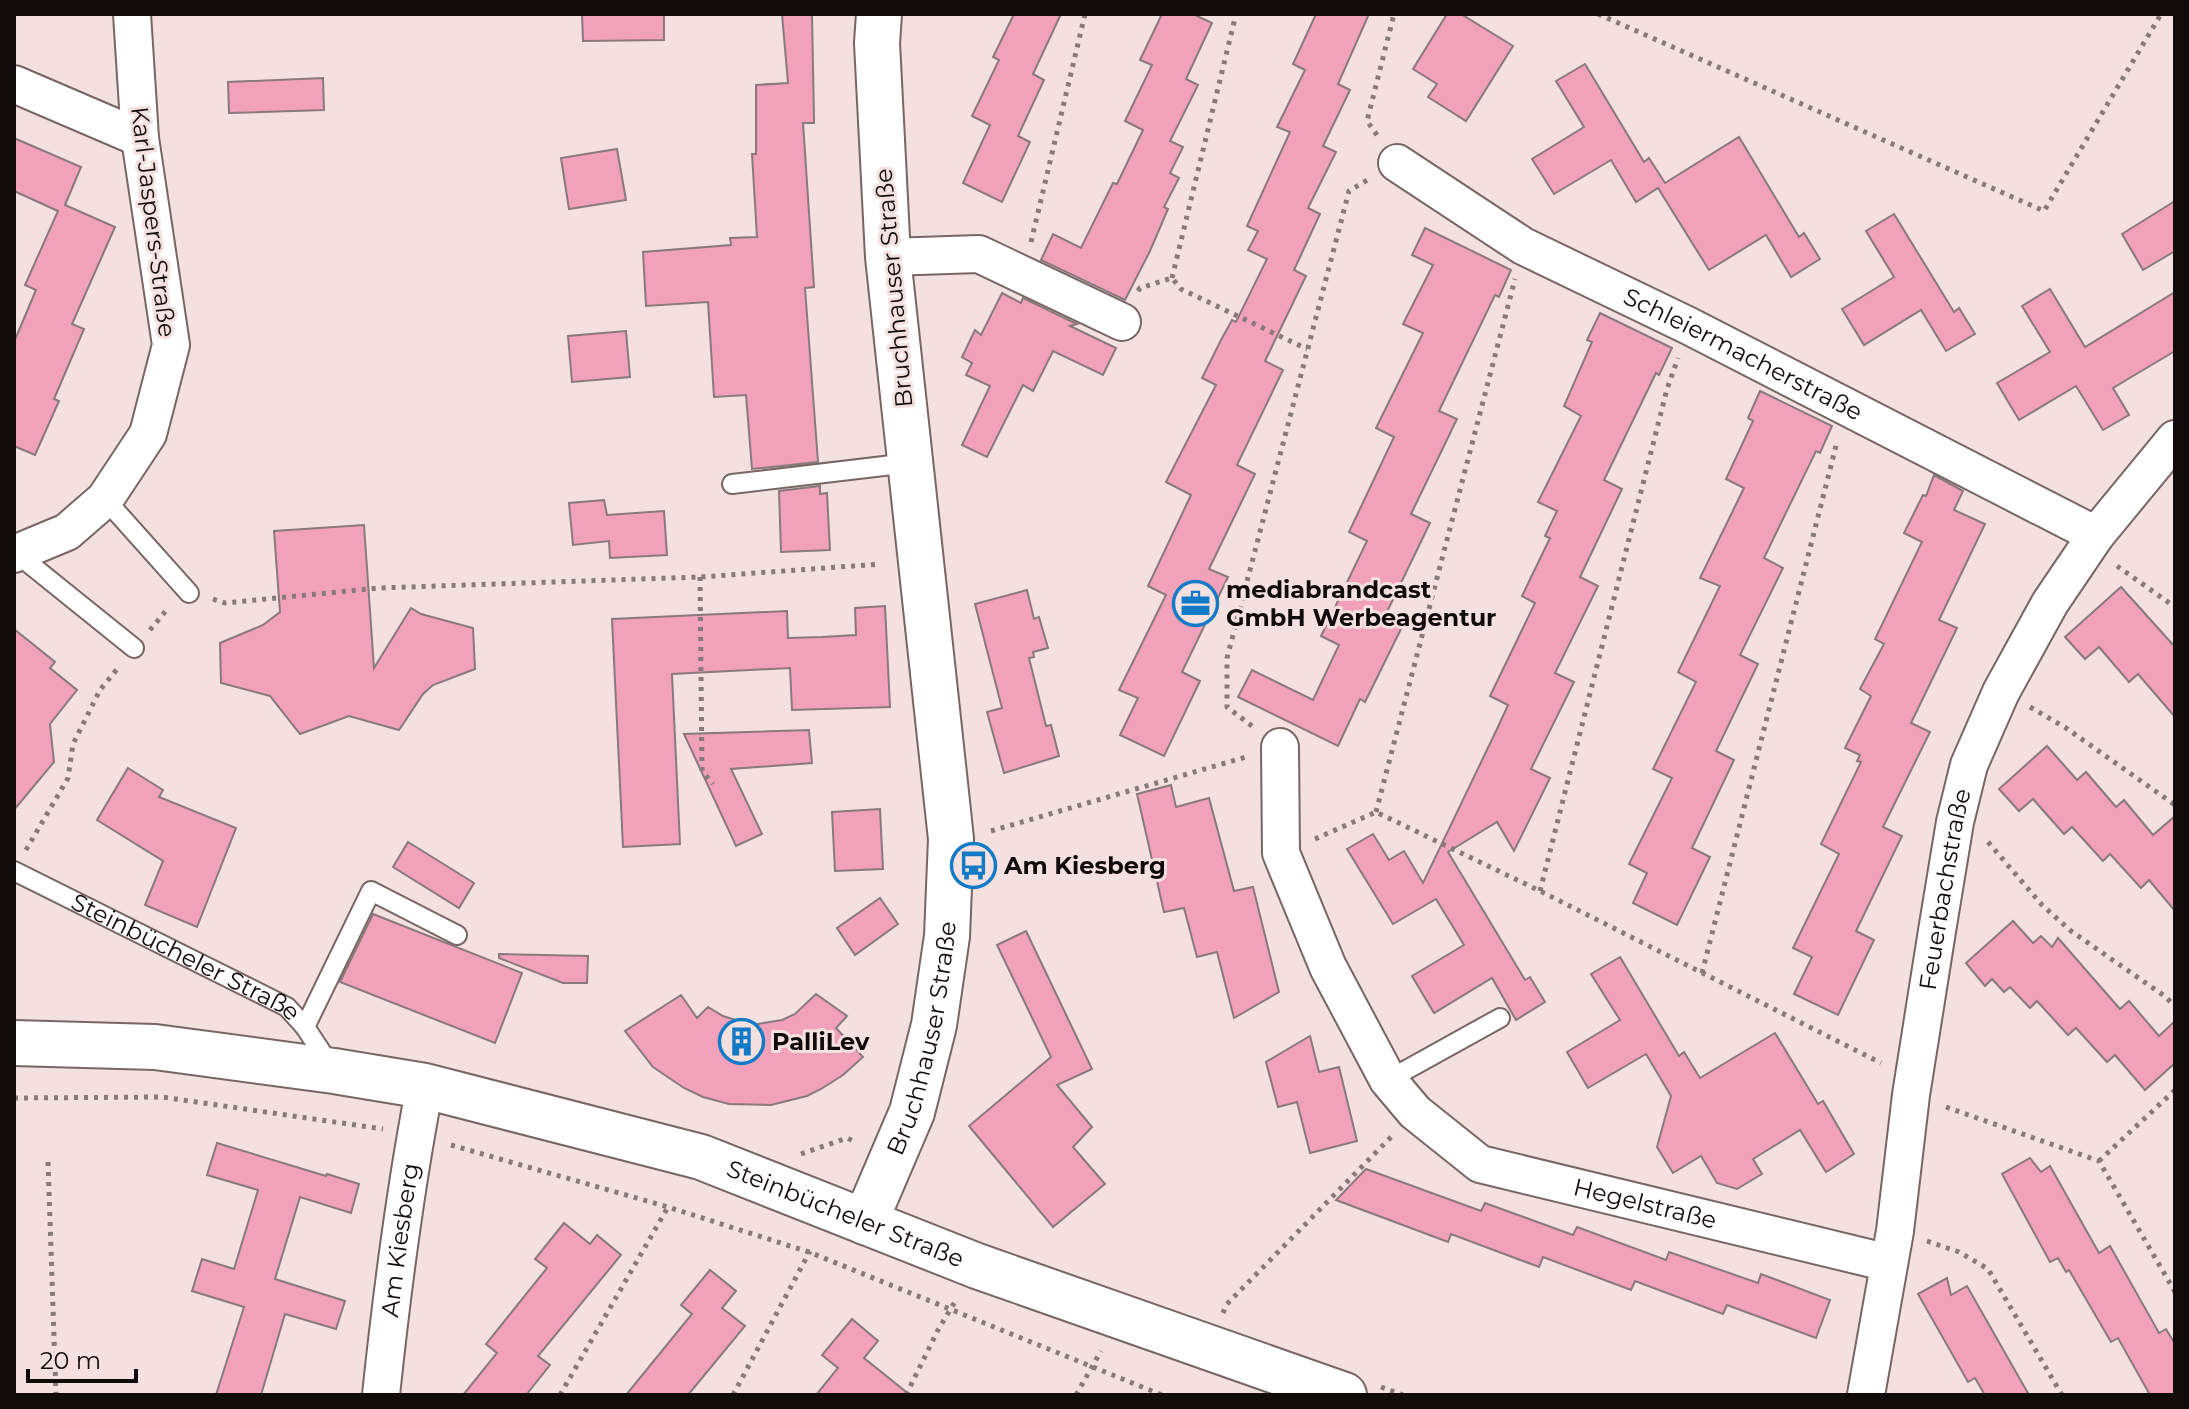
<svg xmlns="http://www.w3.org/2000/svg" width="2189" height="1409" font-family="Montserrat,sans-serif">
<style>
.building{fill:#f2a1bb;stroke:#89797d;stroke-width:2}
.lines{fill:none;stroke-linecap:round;stroke-linejoin:round}
.lane-casing{stroke:#776664;stroke-width:22}
.street-casing{stroke:#776664;stroke-width:40}
.secondary-casing{stroke:#776664;stroke-width:48}
.path{stroke:#877a79;stroke-width:5;stroke-dasharray:4 6;stroke-linecap:butt}
.lane{stroke:#fff;stroke-width:18}
.street{stroke:#fff;stroke-width:36}
.secondary{stroke:#fff;stroke-width:44}
.labels{text-anchor:middle;stroke-width:6;stroke-linejoin:round;paint-order:stroke}
.street-label{font-size:24px;fill:#110b0b;stroke:#f4e1df}
.poi-label{font-size:24px;font-weight:bold;fill:#110b0b;stroke:#f4e1df;text-anchor:start}
</style>
<rect width="100%" height="100%" fill="#f4e1df"/>
<g class="building">
<polygon points="582,14 664,14 664,40 583,41"/>
<polygon points="782,14 812,14 814,120 814,123 803,123 814,287 805,288 818,462 752,469 746,395 714,397 708,302 646,306 643,252 731,245 730,238 757,237 752,154 756,154 756,85 788,83"/>
<polygon points="1014,14 1061,14 1033,74 1044,80 1018,136 1030,142 1002,202 963,183 990,125 972,116 999,60 993,57"/>
<polygon points="1162,14 1193,14 1212,23 1186,79 1198,85 1170,141 1183,147 1170,173 1179,178 1164,207 1168,209 1150,251 1125,300 1041,260 1053,234 1081,248 1113,183 1117,184 1143,130 1125,121 1152,65 1140,60"/>
<polygon points="1316,14 1369,14 1338,84 1350,90 1323,146 1336,152 1308,208 1320,214 1294,270 1306,276 1265,361 1283,370 1237,465 1255,474 1209,569 1228,577 1182,672 1200,681 1164,756 1120,735 1138,698 1119,690 1166,595 1148,586 1191,495 1166,482 1216,385 1202,378 1221,340 1232,320 1236,322 1267,259 1248,250 1258,231 1247,226 1290,132 1277,127 1305,70 1293,64"/>
<polygon points="1447,14 1461,14 1513,46 1466,121 1428,97 1437,84 1413,69"/>
<polygon points="1585,64 1644,162 1649,158 1665,183 1739,137 1799,237 1804,233 1820,259 1791,277 1766,235 1709,270 1658,188 1636,202 1611,160 1554,194 1532,159 1584,127 1556,81"/>
<polygon points="323,78 324,110 229,113 228,82"/>
<polygon points="14,138 81,167 65,205 115,227 72,324 84,329 54,399 59,401 35,455 14,446 14,342 36,290 25,285 58,211 14,191"/>
<polygon points="617,149 626,200 569,209 561,158"/>
<polygon points="2175,201 2175,251 2143,270 2122,234"/>
<polygon points="1894,214 1954,312 1959,308 1975,334 1946,351 1921,310 1864,345 1842,309 1894,277 1866,231"/>
<polygon points="1425,228 1511,270 1499,297 1495,295 1439,411 1457,419 1411,514 1430,523 1384,618 1402,627 1365,702 1360,699 1338,746 1238,697 1252,670 1313,700 1339,645 1321,636 1367,541 1349,532 1394,437 1376,428 1423,333 1403,324 1433,265 1412,255"/>
<polygon points="2050,289 2085,347 2175,292 2175,351 2113,388 2129,415 2103,430 2076,386 2019,420 1997,383 2050,352 2022,306"/>
<polygon points="1002,293 1021,303 1023,298 1077,324 1070,326 1116,348 1103,375 1053,351 1033,391 1023,385 987,457 962,445 990,386 966,375 972,363 962,357 975,330 981,335"/>
<polygon points="1600,313 1672,348 1659,375 1656,373 1604,480 1622,489 1580,577 1598,586 1555,673 1574,682 1531,769 1550,778 1514,851 1497,822 1448,852 1525,980 1530,977 1545,1002 1516,1020 1492,978 1434,1013 1412,976 1464,945 1436,899 1393,924 1347,849 1373,834 1389,860 1404,851 1423,883 1497,729 1508,705 1490,696 1535,603 1522,596 1550,538 1545,536 1557,511 1538,502 1581,416 1564,406 1592,342 1587,340"/>
<polygon points="626,331 630,377 572,382 568,336"/>
<polygon points="1760,391 1832,426 1820,453 1816,451 1764,558 1783,568 1740,655 1758,664 1716,751 1734,760 1692,848 1710,857 1677,925 1633,903 1647,873 1629,864 1672,778 1653,769 1696,682 1678,672 1720,586 1700,578 1744,488 1726,479 1753,421 1748,418"/>
<polygon points="1934,475 1963,491 1954,510 1985,524 1939,620 1957,628 1911,723 1930,732 1883,827 1902,836 1856,931 1874,940 1838,1015 1794,994 1812,957 1793,948 1839,854 1821,844 1861,762 1857,761 1860,755 1845,748 1871,696 1860,689 1884,644 1875,639 1922,542 1904,533 1923,495 1926,496"/>
<polygon points="820,486 820,494 827,493 830,550 781,552 779,491"/>
<polygon points="604,500 607,515 664,511 667,555 610,558 609,541 573,545 569,503"/>
<polygon points="364,525 374,668 411,608 421,614 473,628 475,669 433,685 423,694 399,730 349,716 300,734 270,696 221,683 220,643 263,625 280,612 274,531"/>
<polygon points="2121,587 2175,647 2175,717 2138,674 2129,682 2099,647 2085,659 2065,637"/>
<polygon points="1027,590 1034,619 1039,617 1048,648 1033,652 1034,657 1029,658 1046,726 1051,725 1059,756 1004,773 987,712 1002,708 975,604"/>
<polygon points="885,606 890,707 792,710 790,668 672,674 680,844 623,847 612,619 787,611 788,638 822,637 856,635 855,608"/>
<polygon points="14,629 55,662 50,668 77,690 50,724 54,762 14,810"/>
<polygon points="809,730 812,763 731,769 762,834 736,846 684,734"/>
<polygon points="2047,746 2077,780 2086,772 2116,807 2124,800 2153,835 2175,816 2175,911 2149,880 2141,888 2110,854 2103,861 2072,827 2064,834 2033,799 2019,811 1999,789"/>
<polygon points="128,768 163,790 159,797 236,828 197,927 145,905 163,861 97,820"/>
<polygon points="1171,785 1176,807 1209,798 1234,891 1253,887 1279,992 1234,1018 1217,952 1197,957 1184,908 1164,912 1137,794"/>
<polygon points="880,809 883,869 835,871 832,812"/>
<polygon points="408,842 474,883 459,908 393,867"/>
<polygon points="880,898 898,924 855,955 837,928"/>
<polygon points="373,914 522,973 495,1043 340,982"/>
<polygon points="2013,921 2033,943 2041,936 2052,947 2058,938 2120,1009 2129,1001 2159,1036 2175,1021 2175,1063 2145,1090 2115,1055 2107,1062 2076,1028 2068,1035 2037,1001 2030,1008 2010,987 2004,992 1992,979 1985,986 1966,963"/>
<polygon points="1026,931 1092,1069 1057,1085 1092,1127 1073,1147 1105,1184 1053,1227 969,1126 1051,1057 997,945"/>
<polygon points="499,954 588,956 587,983 563,983 499,958"/>
<polygon points="1620,957 1679,1056 1684,1052 1700,1078 1775,1033 1818,1104 1823,1101 1854,1154 1826,1172 1800,1130 1753,1159 1762,1174 1737,1189 1717,1183 1701,1156 1673,1173 1657,1147 1671,1096 1646,1054 1588,1088 1567,1052 1620,1020 1591,974"/>
<polygon points="816,994 847,1016 836,1028 863,1057 843,1075 821,1089 807,1096 771,1105 729,1104 703,1097 684,1088 653,1067 625,1031 681,995 697,1018 708,1007 723,1016 752,1025 782,1020 795,1014"/>
<polygon points="1310,1036 1319,1072 1339,1067 1357,1141 1310,1153 1297,1102 1278,1107 1266,1062"/>
<polygon points="217,1143 326,1176 327,1174 359,1184 351,1213 300,1197 275,1279 345,1301 336,1329 285,1314 261,1395 216,1395 244,1307 192,1291 202,1259 234,1269 258,1190 207,1175"/>
<polygon points="2030,1158 2041,1172 2050,1166 2099,1253 2110,1246 2159,1333 2166,1329 2175,1344 2175,1395 2150,1395 2118,1338 2111,1342 2069,1270 2066,1272 2058,1258 2050,1262 2002,1174"/>
<polygon points="1366,1169 1481,1211 1485,1203 1573,1235 1577,1227 1666,1260 1669,1252 1758,1283 1761,1274 1830,1300 1816,1338 1727,1305 1723,1314 1635,1281 1631,1290 1543,1257 1539,1267 1451,1234 1448,1242 1336,1200"/>
<polygon points="564,1223 590,1244 597,1235 621,1255 538,1356 550,1365 526,1395 463,1395 497,1353 486,1344 547,1268 535,1259"/>
<polygon points="710,1270 736,1291 722,1308 745,1326 688,1395 626,1395 692,1314 681,1305"/>
<polygon points="1947,1278 1951,1295 1967,1286 2029,1395 1985,1395 1975,1378 1968,1382 1918,1294"/>
<polygon points="852,1319 878,1341 864,1358 910,1395 816,1395 838,1368 822,1355"/>
</g>
<g class="lines">
<defs>
<g id="lane">
<polyline points="732,484 909,463"/>
<polyline points="105,499 189,593"/>
<polyline points="16,553 134,648"/>
<path id="s1" d="M14,871L287,1007L305,1027L332,1068"/>
<polyline points="305,1027 371,891 457,935"/>
<polyline points="1388,1080 1500,1018"/>
</g>
<g id="street">
<polyline points="14,84 140,138"/>
<path id="s2" d="M1397,163L1523,246L1689,326L2096,535"/>
<polyline points="888,257 979,254 1122,322"/>
<polyline points="14,554 67,532 105,499 148,434 171,345 140,138 132,14"/>
<path id="s3" d="M1280,747L1281,853L1328,967L1388,1080L1415,1112L1480,1164L1889,1263"/>
<path id="s4" d="M381,1395C392,1291 405,1189 425,1086"/>
<path id="s5" d="M1866,1395L1895,1231L1911,1095L1937,931L1955,822L1969,765L2001,692L2050,603L2096,535L2175,439"/>
</g>
<g id="secondary">
<path id="s6" d="M14,1043L155,1047L334,1071L425,1086L701,1157L977,1266L1344,1395"/>
<path id="s7" d="M865,1222L912,1112L934,1025L947,936L951,839L888,257L877,43L879,14"/>
</g>
</defs>
<use href="#lane" class="lane-casing"/>
<use href="#street" class="street-casing"/>
<use href="#secondary" class="secondary-casing"/>
<g class="path">
<polyline points="1598,14 2044,211 2161,14"/>
<polyline points="1377,135 1367,121 1394,14"/>
<polyline points="1031,242 1085,14"/>
<polyline points="1172,278 1236,14"/>
<polyline points="1138,291 1140,288 1172,278 1181,289 1307,349"/>
<polyline points="2117,566 2175,607"/>
<polyline points="700,577 702,771 713,784"/>
<polyline points="213,599 225,603 379,588 700,577 881,564"/>
<polyline points="150,630 169,607"/>
<polyline points="2030,707 2066,728 2175,805"/>
<polyline points="1252,726 1227,707 1227,658 1349,191 1369,179"/>
<polyline points="1376,812 1515,279"/>
<polyline points="991,831 1246,757"/>
<polyline points="1315,839 1376,812 1540,891 1881,1063"/>
<polyline points="1988,842 2042,905 2071,931 2166,997 2175,1007"/>
<polyline points="26,850 68,778 73,744 100,690 118,668"/>
<polyline points="1540,891 1667,389 1678,358"/>
<polyline points="1702,973 1837,442"/>
<polyline points="14,1098 162,1097 383,1129"/>
<polyline points="1946,1107 2099,1161 2175,1292"/>
<polyline points="451,1145 668,1207 809,1252 1162,1395"/>
<polyline points="801,1154 847,1138 855,1142"/>
<polyline points="2099,1161 2175,1090"/>
<polyline points="48,1162 56,1395"/>
<polyline points="1927,1241 1959,1252 1988,1269 2062,1395"/>
<polyline points="1223,1313 1226,1305 1392,1136"/>
<polyline points="1381,1387 1403,1395"/>
<polyline points="560,1395 668,1207"/>
<polyline points="733,1395 810,1251"/>
<polyline points="906,1395 938,1330 956,1300"/>
<polyline points="1076,1395 1101,1351"/>
</g>
<use href="#lane" class="lane"/>
<use href="#street" class="street"/>
<use href="#secondary" class="secondary"/>
</g>
<defs>
<symbol id="office-ring" viewBox="-11 -11 22 22"><circle r="9.5" fill="#f4e1df" stroke="#137bc6" stroke-width="1.5"/><path d="M-6-3h4V-5.5h4V-3h4V5H-6ZM-1-4.5V-3h2v-1.5ZM-6 0V1H6V0Z" fill="#137bc6"/></symbol>
<symbol id="bus-ring" viewBox="-11 -11 22 22"><circle r="9.5" fill="#f4e1df" stroke="#137bc6" stroke-width="1.5"/><path d="M-5-6H5V4H4V6H2V4H-2V6H-4V4H-5ZM-3.5-4V0h7V-4ZM-3.5 1.2v1.5H-2V1.2ZM2 1.2v1.5H3.5V1.2Z" fill="#137bc6"/></symbol>
<symbol id="building-ring" viewBox="-11 -11 22 22"><circle r="9.5" fill="#f4e1df" stroke="#137bc6" stroke-width="1.5"/><path d="M-4-6H4V6H1V3H-1V6H-4ZM-2.5-4.3h1.7v1.8h-1.7ZM.8-4.3h1.7v1.8H.8ZM-2.5-1h1.7V.8h-1.7ZM.8-1h1.7V.8H.8Z" fill="#137bc6"/></symbol>
</defs>
<g fill-rule="evenodd">
<use href="#office-ring" x="1170" y="578" width="51" height="51"/>
<use href="#bus-ring" x="948" y="840" width="51" height="51"/>
<use href="#building-ring" x="716" y="1016" width="51" height="51"/>
</g>
<g class="labels">
<g class="street-label">
<text transform="translate(153 222) rotate(83)" y="8">Karl-Jaspers-Straße</text>
<text transform="translate(894 288) rotate(-95)" y="8">Bruchhauser Straße</text>
<text dy="8" stroke="none"><textPath href="#s2" startOffset="396">Schleiermacherstraße</textPath></text>
<text dy="8" stroke="none"><textPath href="#s5" startOffset="512">Feuerbachstraße</textPath></text>
<text dy="8" stroke="none"><textPath href="#s1" startOffset="192">Steinbücheler Straße</textPath></text>
<text dy="8" stroke="none"><textPath href="#s7" startOffset="194">Bruchhauser Straße</textPath></text>
<text dy="8" stroke="none"><textPath href="#s3" startOffset="652">Hegelstraße</textPath></text>
<text dy="8" stroke="none"><textPath href="#s6" startOffset="854">Steinbücheler Straße</textPath></text>
<text dy="8" stroke="none"><textPath href="#s4" startOffset="156">Am Kiesberg</textPath></text>
</g>
<g class="poi-label">
<text x="1226" y="598">mediabrandcast<tspan x="1226" dy="28">GmbH Werbeagentur</tspan></text>
<text x="1004" y="874">Am Kiesberg</text>
<text x="772" y="1050">PalliLev</text>
</g>
</g>
<rect width="2189" height="1409" fill="none" stroke="#110b0b" stroke-width="32"/>
<path d="M28 1369v12h108v-12" fill="none" stroke="#110b0b" stroke-width="4"/>
<text x="40" y="1369" font-size="24" fill="#110b0b" stroke="#f4e1df" stroke-width="6" paint-order="stroke">20 m</text>
</svg>
